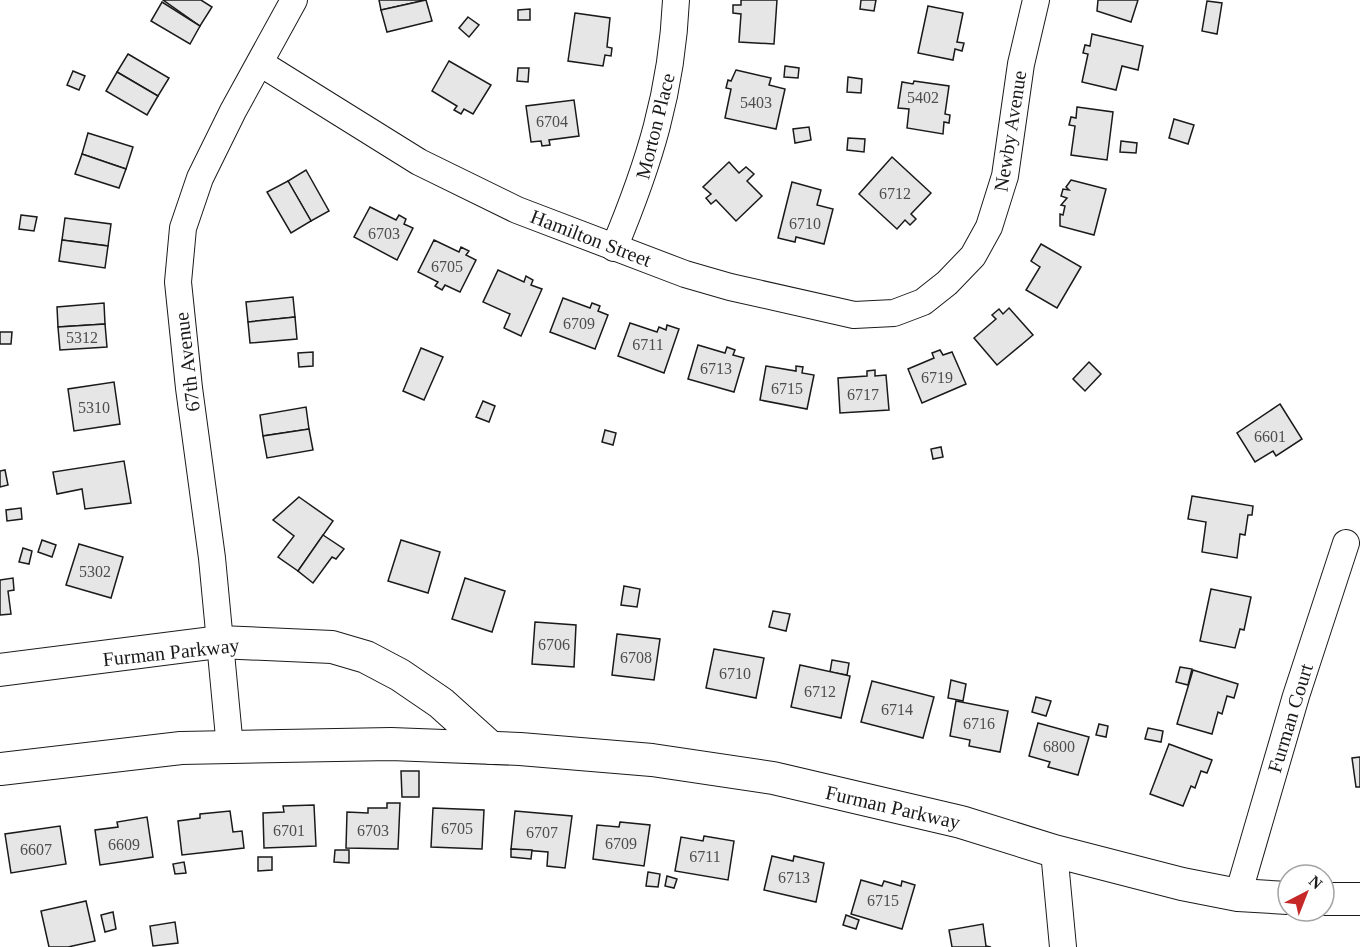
<svg xmlns="http://www.w3.org/2000/svg" width="1360" height="947" font-family="Georgia,serif">
<style>
.building{fill:#e6e6e6;stroke:#1a1a1a;stroke-width:1.5}
.lines{fill:none;stroke-linecap:round;stroke-linejoin:round}
.minor-casing{stroke:#1a1a1a;stroke-width:28}
.tertiary-casing{stroke:#1a1a1a;stroke-width:34}
.minor{stroke:#fff;stroke-width:26}
.tertiary{stroke:#fff;stroke-width:32}
.labels{text-anchor:middle;stroke-width:4.5;stroke-linejoin:round;paint-order:stroke}
.number-label{font-size:16px;fill:#4d4d4d}
.street-label{font-size:20px;fill:#1a1a1a;stroke:#fff}
</style>
<rect width="100%" height="100%" fill="#fff"/>
<g class="building">
<polygon points="163,0 201,0 212,7 200,26"/>
<polygon points="379,0 426,0 381,10"/>
<polygon points="426,0 432,21 387,32 381,10"/>
<polygon points="741,0 777,0 774,44 739,42 741,14 733,13 733,5 741,5"/>
<polygon points="861,0 876,0 874,11 860,9"/>
<polygon points="1098,0 1138,0 1131,22 1097,11"/>
<polygon points="1207,1 1222,3 1217,34 1202,31"/>
<polygon points="162,2 200,26 190,44 151,21"/>
<polygon points="928,6 963,13 957,42 964,43 962,51 955,49 953,60 918,53"/>
<polygon points="530,9 530,20 518,20 518,10"/>
<polygon points="575,13 610,18 607,47 612,48 611,56 605,55 603,66 568,61"/>
<polygon points="468,17 479,25 469,37 459,28"/>
<polygon points="1092,34 1143,46 1138,70 1122,66 1116,90 1082,82 1088,54 1083,53 1085,45 1090,46"/>
<polygon points="128,54 169,78 158,96 117,72"/>
<polygon points="449,61 491,85 473,114 464,109 461,114 454,110 457,106 432,91"/>
<polygon points="785,66 799,68 798,78 784,77"/>
<polygon points="518,68 529,68 528,82 517,81"/>
<polygon points="736,70 771,78 769,85 785,89 776,129 725,118 731,89 726,88 728,80 731,81"/>
<polygon points="73,71 85,76 79,90 67,85"/>
<polygon points="117,72 158,96 147,115 106,91"/>
<polygon points="848,77 862,79 861,93 847,92"/>
<polygon points="914,81 949,86 945,114 950,115 949,123 944,122 943,134 907,128 909,109 898,108 902,82 913,84"/>
<polygon points="574,100 579,136 549,140 550,145 542,146 541,141 531,142 526,106"/>
<polygon points="1077,107 1113,112 1107,160 1071,155 1075,126 1069,125 1071,117 1076,118"/>
<polygon points="1174,119 1194,125 1188,144 1169,138"/>
<polygon points="809,127 811,140 795,143 793,129"/>
<polygon points="88,133 133,147 126,169 82,154"/>
<polygon points="848,138 865,139 864,152 847,150"/>
<polygon points="1121,141 1137,143 1136,153 1120,152"/>
<polygon points="82,154 126,169 119,188 75,174"/>
<polygon points="892,157 931,193 911,214 916,219 910,225 905,220 897,229 859,194"/>
<polygon points="729,162 739,173 746,167 754,174 747,181 762,196 736,221 716,200 711,204 706,198 711,194 703,187"/>
<polygon points="306,170 329,211 311,221 288,181"/>
<polygon points="1071,180 1106,189 1094,235 1060,226 1060,214 1063,215 1065,206 1061,205 1067,198 1061,196 1063,189 1069,190 1066,187"/>
<polygon points="288,181 311,221 291,233 267,192"/>
<polygon points="792,182 821,190 817,205 833,209 824,244 796,237 795,242 778,238"/>
<polygon points="370,207 396,220 399,215 406,219 404,224 413,228 397,260 354,237"/>
<polygon points="21,215 37,217 34,231 19,229"/>
<polygon points="65,218 111,224 108,246 62,240"/>
<polygon points="62,240 108,246 105,268 59,261"/>
<polygon points="434,240 459,252 461,247 469,251 466,255 476,260 460,292 445,285 442,290 435,286 438,282 418,272"/>
<polygon points="1041,244 1081,267 1057,308 1026,290 1040,267 1031,261"/>
<polygon points="498,270 524,282 526,276 533,280 531,285 542,289 521,336 504,328 510,314 483,302"/>
<polygon points="293,297 295,317 248,322 246,302"/>
<polygon points="563,298 590,308 592,303 600,306 598,311 608,315 595,349 550,332"/>
<polygon points="104,303 105,324 58,327 57,307"/>
<polygon points="1009,308 1033,335 997,365 974,338 996,319 992,315 999,309 1003,314"/>
<polygon points="295,317 297,339 250,343 248,322"/>
<polygon points="630,323 657,332 659,327 666,330 667,325 679,329 664,373 618,356"/>
<polygon points="105,324 107,347 60,350 58,327"/>
<polygon points="0,332 12,332 11,344 0,344"/>
<polygon points="698,345 725,353 727,347 735,350 733,355 744,358 734,392 688,379"/>
<polygon points="421,348 443,357 424,400 403,391"/>
<polygon points="940,350 943,355 952,352 966,384 922,403 908,369 934,358 932,353"/>
<polygon points="313,352 313,366 299,367 298,353"/>
<polygon points="1089,362 1101,374 1085,391 1073,379"/>
<polygon points="766,366 796,371 796,366 803,367 802,373 814,375 807,409 760,400"/>
<polygon points="875,370 875,376 886,375 889,410 840,413 838,378 867,376 867,371"/>
<polygon points="114,382 120,424 74,431 68,389"/>
<polygon points="483,401 495,406 489,422 476,417"/>
<polygon points="1280,404 1302,439 1276,456 1273,451 1255,462 1237,433"/>
<polygon points="306,407 309,429 263,436 260,415"/>
<polygon points="309,429 313,450 267,458 263,436"/>
<polygon points="605,430 616,433 613,445 602,442"/>
<polygon points="941,447 943,457 933,459 931,449"/>
<polygon points="124,461 131,503 85,509 82,489 57,494 53,472"/>
<polygon points="5,470 8,485 0,487 0,471"/>
<polygon points="1192,496 1253,506 1252,515 1248,515 1245,535 1240,534 1237,558 1202,552 1206,522 1188,519"/>
<polygon points="299,497 333,521 298,571 278,557 294,536 273,520"/>
<polygon points="21,508 22,519 7,521 6,510"/>
<polygon points="323,535 344,549 336,559 332,557 313,583 298,571"/>
<polygon points="42,540 56,545 52,557 38,552"/>
<polygon points="401,540 440,552 428,593 388,581"/>
<polygon points="79,544 123,557 111,598 66,585"/>
<polygon points="23,548 32,551 29,564 19,562"/>
<polygon points="13,578 14,590 8,591 11,614 0,615 0,580"/>
<polygon points="465,578 505,591 492,632 452,619"/>
<polygon points="624,586 640,589 637,607 621,605"/>
<polygon points="1211,589 1251,597 1244,630 1240,629 1235,648 1200,641"/>
<polygon points="773,611 790,614 786,631 769,627"/>
<polygon points="535,622 576,625 574,667 532,664"/>
<polygon points="617,634 660,639 654,680 612,675"/>
<polygon points="714,649 764,658 756,698 706,688"/>
<polygon points="832,660 849,663 847,675 830,672"/>
<polygon points="800,665 850,676 841,718 791,707"/>
<polygon points="1180,667 1192,669 1188,685 1176,682"/>
<polygon points="1193,670 1238,684 1234,698 1227,696 1222,714 1218,712 1212,734 1177,724"/>
<polygon points="951,680 966,684 963,701 948,698"/>
<polygon points="872,681 934,697 923,738 861,722"/>
<polygon points="1036,697 1051,701 1046,716 1032,712"/>
<polygon points="956,701 1008,711 1000,752 969,746 970,740 950,736"/>
<polygon points="1038,723 1089,737 1078,775 1048,767 1050,762 1029,756"/>
<polygon points="1099,724 1108,726 1106,737 1096,735"/>
<polygon points="1148,728 1163,731 1161,742 1145,739"/>
<polygon points="1169,744 1212,760 1207,773 1201,771 1195,788 1191,786 1183,806 1150,794"/>
<polygon points="1360,757 1360,787 1356,787 1352,758"/>
<polygon points="401,771 419,771 419,797 402,797"/>
<polygon points="387,803 400,803 398,849 346,848 347,812 368,813 368,808 387,808"/>
<polygon points="314,805 316,846 264,848 263,813 284,812 283,806"/>
<polygon points="433,808 484,810 482,849 431,847"/>
<polygon points="230,811 233,832 242,831 244,848 182,855 178,821 200,818 200,814"/>
<polygon points="515,811 572,816 565,868 547,866 548,852 511,849"/>
<polygon points="147,817 153,857 100,865 95,830 118,827 117,822"/>
<polygon points="620,822 650,825 644,866 593,859 597,825 619,827"/>
<polygon points="60,826 66,864 11,873 5,834"/>
<polygon points="704,836 734,841 728,880 675,871 681,837 703,841"/>
<polygon points="511,849 532,850 531,859 511,857"/>
<polygon points="335,850 349,850 349,863 334,862"/>
<polygon points="772,856 793,861 794,856 824,863 816,902 764,890"/>
<polygon points="258,857 272,857 272,870 258,871"/>
<polygon points="184,862 186,873 175,874 173,864"/>
<polygon points="648,872 660,874 658,887 646,886"/>
<polygon points="667,876 677,879 674,888 665,886"/>
<polygon points="861,880 882,886 884,881 901,886 902,881 915,885 902,929 851,914"/>
<polygon points="86,901 95,941 68,947 49,947 41,911"/>
<polygon points="113,912 116,929 105,932 101,915"/>
<polygon points="846,915 859,920 856,929 843,925"/>
<polygon points="175,922 178,943 153,946 150,926"/>
<polygon points="983,924 986,946 991,947 952,947 949,930"/>
</g>
<g class="lines">
<defs>
<g id="minor">
<polyline points="260,63 419,162 517,210 685,274 730,287 854,315 894,313 923,302 947,283 973,256 989,227 1005,176 1021,64 1036,0"/>
<path d="M614,248C649,164 672,92 676,0"/>
<polyline points="230,748 212,558 189,388 178,282 183,228 200,178 233,111 294,0"/>
<polyline points="1054,851 1063,947"/>
<polyline points="1238,895 1296,696 1346,543"/>
</g>
<g id="tertiary">
<polyline points="0,670 219,642 332,647 366,657 400,675 441,703 491,748"/>
<polyline points="0,769 181,748 391,744 520,749 652,760 773,778 961,822 1054,851 1182,884 1238,895 1288,898"/>
<polyline points="1324,899 1360,899"/>
</g>
</defs>
<use href="#minor" class="minor-casing"/>
<use href="#tertiary" class="tertiary-casing"/>
<use href="#minor" class="minor"/>
<use href="#tertiary" class="tertiary"/>
</g>
<g class="labels">
<g class="number-label">
<text x="923" y="103">5402</text>
<text x="756" y="108">5403</text>
<text x="552" y="127">6704</text>
<text x="895" y="199">6712</text>
<text x="805" y="229">6710</text>
<text x="384" y="239">6703</text>
<text x="447" y="272">6705</text>
<text x="579" y="329">6709</text>
<text x="82" y="343">5312</text>
<text x="648" y="350">6711</text>
<text x="716" y="374">6713</text>
<text x="937" y="383">6719</text>
<text x="787" y="394">6715</text>
<text x="863" y="400">6717</text>
<text x="94" y="413">5310</text>
<text x="1270" y="442">6601</text>
<text x="95" y="577">5302</text>
<text x="554" y="650">6706</text>
<text x="636" y="663">6708</text>
<text x="735" y="679">6710</text>
<text x="820" y="697">6712</text>
<text x="897" y="715">6714</text>
<text x="979" y="729">6716</text>
<text x="1059" y="752">6800</text>
<text x="457" y="834">6705</text>
<text x="289" y="836">6701</text>
<text x="373" y="836">6703</text>
<text x="542" y="838">6707</text>
<text x="621" y="849">6709</text>
<text x="124" y="850">6609</text>
<text x="36" y="855">6607</text>
<text x="705" y="862">6711</text>
<text x="794" y="883">6713</text>
<text x="883" y="906">6715</text>
</g>
<g class="street-label">
<text transform="translate(655 126) rotate(-76)" y="7">Morton Place</text>
<text transform="translate(1010 131) rotate(-81)" y="7">Newby Avenue</text>
<text transform="translate(591 238) rotate(21)" y="7">Hamilton Street</text>
<text transform="translate(187 362) rotate(-97)" y="7">67th Avenue</text>
<text transform="translate(171 652) rotate(-6)" y="7">Furman Parkway</text>
<text transform="translate(1290 718) rotate(-73)" y="7">Furman Court</text>
<text transform="translate(893 807) rotate(13)" y="7">Furman Parkway</text>
</g>
</g>
<g transform="translate(1306 893) rotate(42)"><circle r="28" fill="#ffffff" stroke="#a3a3a3" stroke-width="1.5"/>
<path d="M0-4.5L10 22L0 15L-10 22Z" fill="#c62828"/>
<text y="-9" font-size="16" font-weight="bold" text-anchor="middle" fill="#1a1a1a">N</text>
</g>
</svg>
